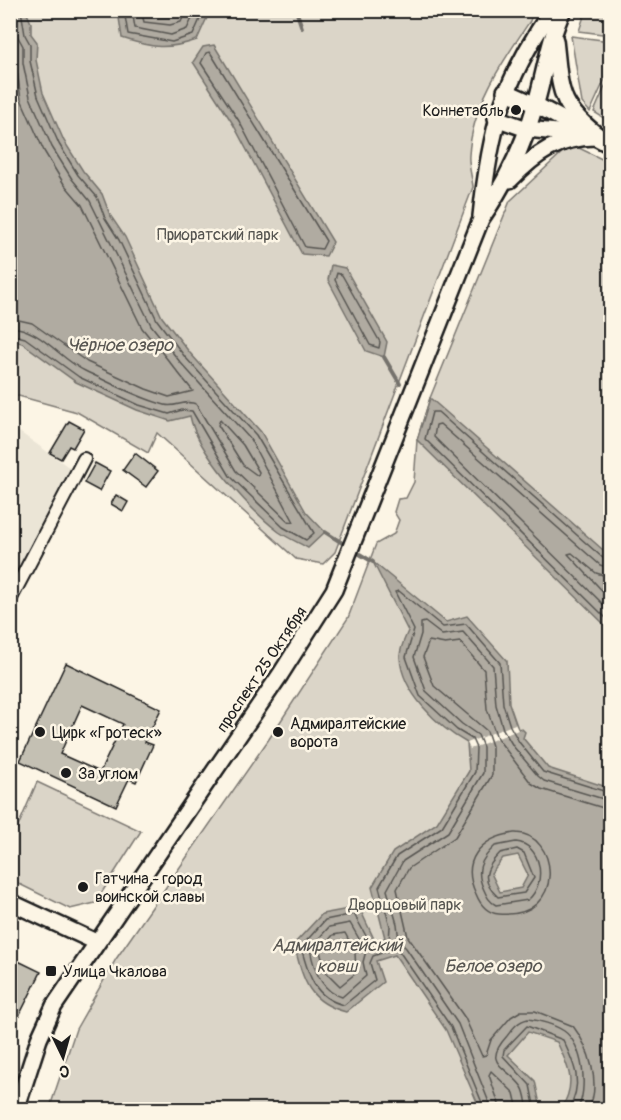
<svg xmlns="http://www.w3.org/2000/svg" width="621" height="1120" font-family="Pangolin,sans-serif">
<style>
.built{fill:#ebe5d6}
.green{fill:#dbd5c8;stroke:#7c7872;stroke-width:1.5}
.water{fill:#b0aba1;stroke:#75726c;stroke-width:1.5;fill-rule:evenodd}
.pier{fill:#fcf5e5}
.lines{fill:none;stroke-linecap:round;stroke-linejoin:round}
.shore{stroke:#575551;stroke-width:1.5}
.stream{stroke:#75726c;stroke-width:4}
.building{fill:#c4c0b3;stroke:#1c1c1c;stroke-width:1.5;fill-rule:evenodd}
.minor-casing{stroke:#1c1c1c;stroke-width:16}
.major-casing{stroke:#1c1c1c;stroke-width:20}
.minor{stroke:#fcf5e5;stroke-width:12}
.major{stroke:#fcf5e5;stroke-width:15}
.poi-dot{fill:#1c1c1c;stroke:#fcf5e5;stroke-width:2}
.labels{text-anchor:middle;stroke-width:5;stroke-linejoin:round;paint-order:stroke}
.poi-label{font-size:16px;fill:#1c1c1c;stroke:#fcf5e5;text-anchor:start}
.park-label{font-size:16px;fill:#555450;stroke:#fcf5e5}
.street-label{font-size:16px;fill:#1c1c1c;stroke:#fcf5e5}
.water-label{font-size:18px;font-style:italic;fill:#575551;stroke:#fcf5e5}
</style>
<rect width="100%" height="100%" fill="#fcf5e5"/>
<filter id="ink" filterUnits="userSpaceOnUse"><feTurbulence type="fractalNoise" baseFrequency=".0167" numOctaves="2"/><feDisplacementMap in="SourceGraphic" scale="12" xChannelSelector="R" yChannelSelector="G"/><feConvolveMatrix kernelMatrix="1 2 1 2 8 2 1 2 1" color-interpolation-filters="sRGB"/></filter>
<g filter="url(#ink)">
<polygon class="built" points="11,426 70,468 11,586"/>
<g class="green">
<polygon points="586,10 610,11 610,35 579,31"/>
<path d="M10,11H533L530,21C503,61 472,105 469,155C468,166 472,176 473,187L335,552L323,564L296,559L157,433L148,453L77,412L11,394Z"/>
<polygon points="571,36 610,41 610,68 590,112 582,103"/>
<polygon points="610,75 610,122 594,112"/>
<polygon points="577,147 610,163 610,1109 49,1110 76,1029 116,959 269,739 348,618 376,544 394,534 399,520 394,512 398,499 406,498 414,482 417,440 430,398 510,201 567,148"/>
<polygon points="37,782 141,831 95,903 70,909 11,880 11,843"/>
</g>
<g class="water">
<path d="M10,11H26L31,23V34L37,42L36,60L43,93L64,141L83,171L102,194L110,215L125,237L162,317L190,353L261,432L306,512L325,532L308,548C299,543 288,538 279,532C250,510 197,452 190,416L170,421L137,410L76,382L22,343L11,340Z"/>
<path d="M210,11L197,40C167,50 152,48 122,38L118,11Z"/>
<polygon points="214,45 333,242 326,256 302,254 233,124 193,62 203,47"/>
<polygon points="331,265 345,268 387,342 384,357 366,351 328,280"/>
<polygon points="430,398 610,556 610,630 417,440"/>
<path d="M373,562L446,622L467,616L507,661L509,703L518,729L521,728L525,732L523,738L548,768L610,788V1109H561C577,1083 569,1068 557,1042L528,1032L508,1055L535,1081L541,1109H480L446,1030L395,955L376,961L383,982L346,1012C307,1002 303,979 294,944L322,914L359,907L375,941L385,938L372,887L393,852L437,823L469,771L467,743C438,727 402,692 400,658C399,650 405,638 408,631ZM518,855L528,875L521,888L500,892L491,873L503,858Z"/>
</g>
<polygon class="pier" points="515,724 518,730 470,749 467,743"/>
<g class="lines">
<g class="shore">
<polyline points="124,10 128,34 172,42 193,35 204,10"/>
<polyline points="132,10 135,28 171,35 187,29 196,10"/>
<polyline points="141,10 144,22 170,25 181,22 186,10"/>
<polyline points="10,42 14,49 21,99 44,151 64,184 82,205 142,328 193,391 169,397 146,389 87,362 32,323 10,318"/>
<polygon points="210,52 326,241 322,249 305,247 239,121 201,63 206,53"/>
<polygon points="337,273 342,275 380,342 379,348 370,345 335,280"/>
<path d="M10,327C40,328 60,359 85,371C111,383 138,398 165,405C176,408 185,399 196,404L236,471L288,521L294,522L250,439L180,362L151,325L90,201L72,179L52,147L30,97L23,63V46L18,37L13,10"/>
<polyline points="10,334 25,338 79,377 139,405 169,414 182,410 192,411 230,476 283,527 306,540 314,533 256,435 185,357 157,320 119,240 105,218 97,197 78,175 59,144 38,96 30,61 30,44 25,35 21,10"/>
<polygon points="220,420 243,445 259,472 258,476 243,465 218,425"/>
<polyline points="610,560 604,559 438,412 432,412 425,439 610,622"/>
<polyline points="610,568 600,565 440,424 436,425 434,437 610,611"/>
<polyline points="610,577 596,573 572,553 568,554 610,599"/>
<path d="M514,833C559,831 568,920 499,914C486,913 480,904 476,894C460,861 480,838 514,833Z"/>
<path d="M516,842C541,844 548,883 528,900L496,905C489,901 487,897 484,890C475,871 480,860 495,846Z"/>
<path d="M517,849L524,853L534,878L524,893L498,897C480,881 485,868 500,853Z"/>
<path d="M350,923L366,951L363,962L366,976L342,997C320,991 313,967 310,948L329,927Z"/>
<polygon points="345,933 355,952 356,973 340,986 325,971 320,951 333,935"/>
<path d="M485,1110L451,1027L399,951L393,949L373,956L370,963L375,980L344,1005C314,998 308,974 301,947L325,920L354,914L371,945L378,947L389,942L390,926L379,887L397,856L442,827L475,772L476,748L472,739L457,730L420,696L406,657L414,630L395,592L399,591L443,627L466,624L500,663L503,704L510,726L519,742L543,772L610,793"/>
<polyline points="492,1110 458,1024 406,948 399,941 397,924 387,890 403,861 448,832 483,773 483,747 478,735 462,724 426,691 414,657 421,634 421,623 425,622 442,635 463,632 493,666 496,705 503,729 513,746 538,776 544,781 610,801"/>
<polyline points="501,1110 489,1075 491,1071 514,1093 518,1110"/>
<path d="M528,1110C526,1103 526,1093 522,1087C506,1065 481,1065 507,1036C513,1028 518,1021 528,1019C539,1020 555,1025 564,1031C583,1044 589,1090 577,1110"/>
<path d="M535,1110L530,1085L503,1056L504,1050L527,1026L563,1040C575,1065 584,1084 568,1110"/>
<path d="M588,1110C602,1085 589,1047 573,1026L535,1011H521L511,1017L491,1040L486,1055L482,1056L465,1018L408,937L397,889L409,868L455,837L492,775V746L487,731L434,686L423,657L429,641L445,644L460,642L484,670L487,709L497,738L531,783L541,789L610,810"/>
</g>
<g class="stream">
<polyline points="296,10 302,28"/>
<polyline points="384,357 400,384"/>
<polyline points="325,532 347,546"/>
<polyline points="353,550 373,562"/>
</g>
</g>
<g class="building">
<polygon points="69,421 84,429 73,448 69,446 61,459 50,453"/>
<polygon points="135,453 158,471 146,487 123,470"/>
<polygon points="95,463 110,471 99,491 84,483"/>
<polygon points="116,495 128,502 123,511 111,504"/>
<path d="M66,663L161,709L145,742L153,745L136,782L129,779L116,806L20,761ZM82,705L123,724L100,772L60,754Z"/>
<polygon points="10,957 41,972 10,1034"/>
</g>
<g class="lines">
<defs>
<polyline id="minor" points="10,600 84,459"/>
<g id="major">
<path d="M555,40C561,92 557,104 601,138"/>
<polyline points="505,91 536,105 610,145"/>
<polyline points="496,118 527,129 577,134"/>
<path d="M510,180C535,154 560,136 598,137"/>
<path d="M481,216C490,130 502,83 552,10"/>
<polyline points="10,902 96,942"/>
<path d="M16,1110L39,1039L54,1006L280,675L334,590L481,219C505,184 524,145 536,103C545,72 549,40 563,10"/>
</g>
</defs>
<use href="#minor" class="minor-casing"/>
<use href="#major" class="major-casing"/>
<use href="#minor" class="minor"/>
<use href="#major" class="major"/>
</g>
</g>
<g class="poi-dot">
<circle cx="516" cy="110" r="6"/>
<circle cx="40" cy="732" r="6"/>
<circle cx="278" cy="732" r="6"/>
<circle cx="66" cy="773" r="6"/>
<circle cx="83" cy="887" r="6"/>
<rect x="45" y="965" width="12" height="12" rx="3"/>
</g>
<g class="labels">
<g class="poi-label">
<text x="504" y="116" text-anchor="end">Коннетабль</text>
<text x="290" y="729">Адмиралтейские<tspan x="290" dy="18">ворота</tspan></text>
<text x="52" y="738">Цирк «Гротеск»</text>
<text x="78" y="779">За углом</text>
<text x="95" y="884">Гатчина - город<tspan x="95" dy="18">воинской славы</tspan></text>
<text x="63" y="977">Улица Чкалова</text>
</g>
<g class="park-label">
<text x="218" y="240">Приоратский парк</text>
<text x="405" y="910">Дворцовый парк</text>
</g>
<g class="street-label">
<text transform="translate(261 669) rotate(-56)" y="6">проспект 25 Октября</text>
</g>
<g class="water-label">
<text x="120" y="351">Чёрное озеро</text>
<text x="337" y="951">Адмиралтейский<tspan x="337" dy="21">ковш</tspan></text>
<text x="493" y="972">Белое озеро</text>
</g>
</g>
<rect width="621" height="1120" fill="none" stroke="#fcf5e5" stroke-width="36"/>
<rect x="18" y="18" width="585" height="1084" fill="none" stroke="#1c1c1c" stroke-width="2" filter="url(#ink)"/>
<g transform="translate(63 1057) rotate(175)" stroke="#fcf5e5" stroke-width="4.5" paint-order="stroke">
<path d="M0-4.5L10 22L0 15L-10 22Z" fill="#1c1c1c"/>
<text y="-9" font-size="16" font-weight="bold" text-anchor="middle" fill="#1c1c1c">С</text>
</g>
</svg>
